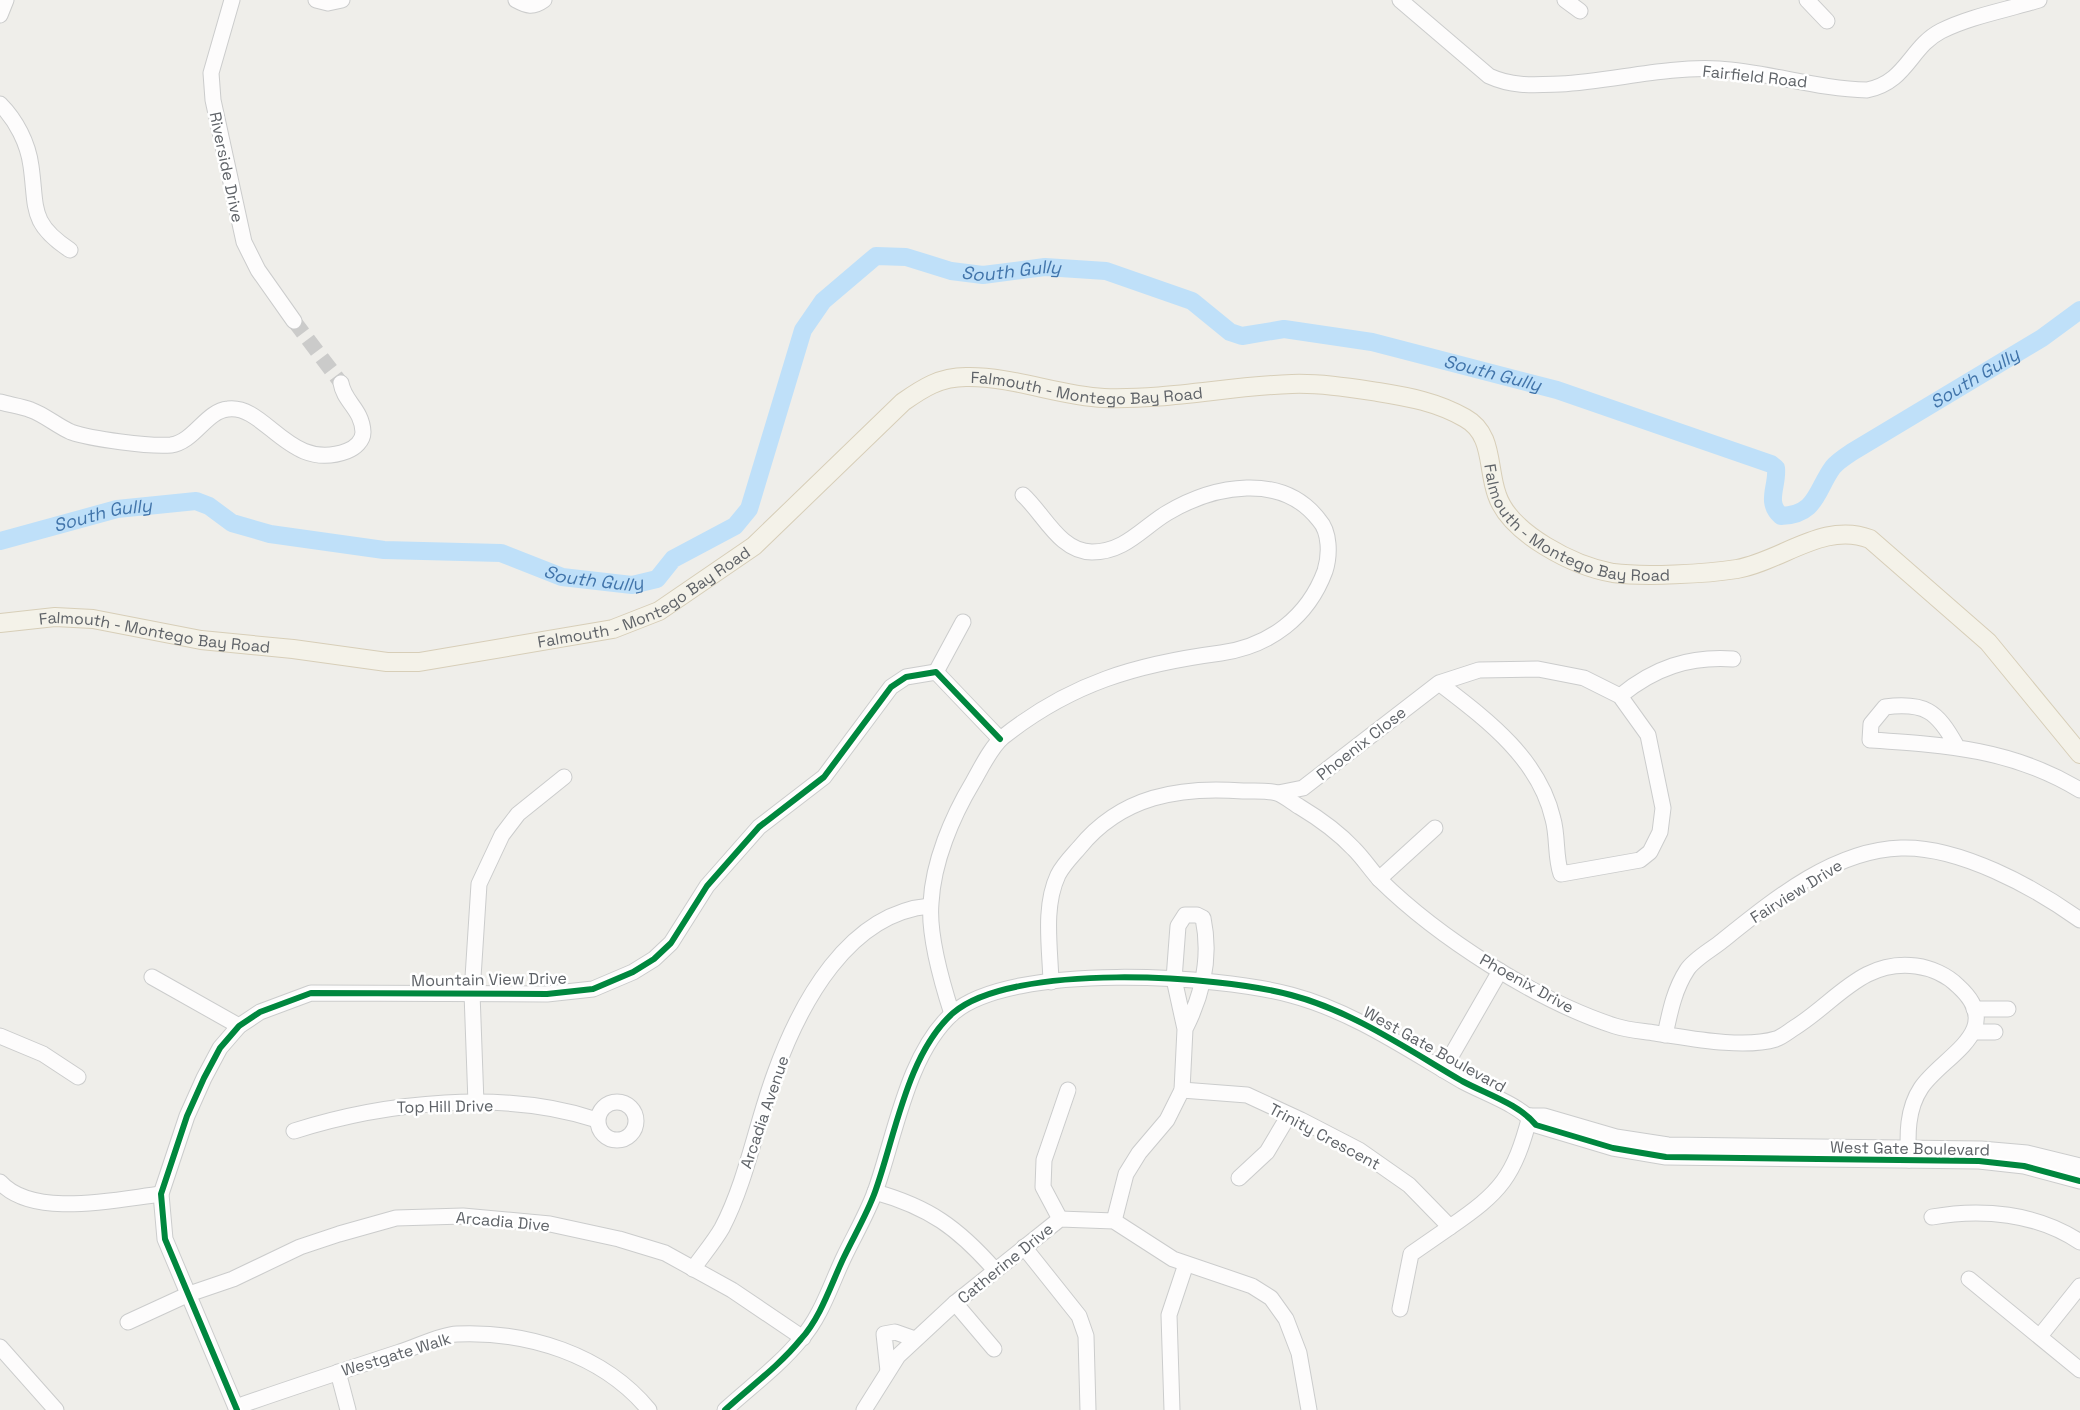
<svg xmlns="http://www.w3.org/2000/svg" width="2080" height="1410" font-family="'Space Grotesk',sans-serif">
<style>
.lines{fill:none;stroke-linecap:round;stroke-linejoin:round}
.river{stroke:#bfe0f9;stroke-width:18}
.minor-tunnel{stroke:#cbcbca;stroke-width:15;stroke-dasharray:15 8;stroke-linecap:butt}
.minor-casing{stroke:#cbcccc;stroke-width:17}
.major-casing{stroke:#d7ceb8;stroke-width:20}
.minor{stroke:#fdfcfc;stroke-width:15}
.major{stroke:#f4f2e9;stroke-width:18}
.cycleway-casing{stroke:#fff;stroke-width:10}
.cycleway{stroke:#00873e;stroke-width:6}
.labels{text-anchor:middle;stroke-width:5;stroke-linejoin:round;paint-order:stroke}
.street-label{font-size:16px;fill:#5f6368;stroke:#fff}
.water-label{font-size:18px;font-style:italic;fill:#4174aa;stroke:#fff}
</style>
<rect width="100%" height="100%" fill="#efeeea"/>
<g class="lines">
<path class="river" id="s1" d="M0,541L117,509L196,501L209,506L232,523L270,534L384,550L501,553L562,577L632,585L657,579L673,559L735,526L749,509L803,330L823,301L876,256L906,257L951,271L983,275L1045,267L1106,271L1192,301L1230,332L1242,336L1284,329L1372,342L1557,390L1771,464L1776,468C1778,486 1765,502 1781,516C1817,515 1816,490 1833,467C1838,461 1846,456 1852,452L2042,338L2080,310"/>
<polyline class="minor-tunnel" points="294,321 341,383"/>
<defs>
<g id="minor">
<polyline points="232,0 211,73 213,100 244,242 258,270 294,321"/>
<polyline points="316,0 328,3 342,0"/>
<path d="M516,0C527,6 533,8 544,0"/>
<path d="M1400,0L1489,76C1513,87 1534,85 1560,84C1613,81 1666,66 1719,69C1768,72 1818,89 1867,90C1907,82 1910,47 1941,31C1971,16 2007,10 2039,0"/>
<polyline points="1565,0 1580,11"/>
<polyline points="1807,0 1827,21"/>
<polyline points="0,15 6,0"/>
<path d="M0,104C16,120 28,143 31,166C37,208 29,223 70,250"/>
<path d="M0,402C10,405 21,406 31,410C45,415 57,426 71,432C91,439 150,447 171,445C194,442 206,411 228,409C266,404 289,473 347,451C355,448 363,441 363,432C362,409 344,402 341,383"/>
<polyline points="936,672 963,622"/>
<path d="M1620,696C1654,668 1689,656 1733,659"/>
<path d="M1956,745C1937,711 1925,702 1885,707L1871,724L1870,740C1947,745 2012,749 2080,790"/>
<path d="M1278,793L1303,788L1439,683C1486,719 1539,758 1553,819C1558,837 1555,857 1561,874L1640,860L1650,852L1660,832L1663,808L1648,735L1620,696L1584,678L1538,669L1479,670L1439,683"/>
<polyline points="1379,879 1435,828"/>
<polyline points="152,977 239,1026"/>
<path d="M1051,982C1050,947 1043,907 1058,875C1063,865 1072,856 1079,848C1121,796 1180,786 1243,791C1254,791 1267,790 1277,793C1285,796 1293,803 1300,807C1320,819 1338,832 1354,849C1363,858 1371,870 1380,880C1438,937 1537,1001 1615,1026C1627,1030 1642,1031 1655,1033C1689,1038 1743,1049 1776,1039C1782,1037 1788,1032 1794,1028C1836,1002 1862,959 1916,966C1931,968 1947,975 1958,986C2008,1031 1942,1056 1921,1088C1907,1109 1907,1135 1909,1160"/>
<polyline points="1974,1009 2008,1009"/>
<path d="M952,1014C942,983 928,936 931,903C933,862 952,817 973,782C981,768 991,747 1003,737C1071,683 1137,664 1221,653C1270,646 1308,617 1325,571C1330,555 1330,532 1319,520C1282,472 1214,485 1167,513C1142,528 1125,552 1092,552C1060,552 1044,514 1023,495"/>
<polyline points="1974,1032 1995,1032"/>
<path d="M1665,1035C1670,1012 1674,990 1687,970C1694,959 1711,950 1722,941C1772,901 1833,850 1901,848C1959,846 2034,887 2080,920"/>
<polyline points="0,1036 43,1054 78,1077"/>
<polyline points="1443,1070 1500,971"/>
<path d="M1182,1090L1247,1095L1301,1120L1359,1150L1409,1185L1450,1227C1501,1192 1514,1177 1530,1116"/>
<circle cx="617" cy="1121" r="19"/>
<polyline points="476,1103 472,993 479,884 502,835 518,814 564,777"/>
<polyline points="1530,1116 1544,1116 1616,1137 1668,1145 1981,1149 2027,1153 2080,1166"/>
<path d="M294,1131C385,1102 505,1089 597,1120"/>
<polyline points="1239,1178 1267,1152 1289,1115"/>
<path d="M0,1182C33,1219 118,1199 161,1194"/>
<path d="M875,1192C929,1207 958,1228 995,1270"/>
<path d="M1932,1217C1981,1208 2037,1213 2080,1242"/>
<polyline points="1060,1219 1043,1187 1044,1160 1068,1090"/>
<path d="M1114,1221L1126,1174L1139,1153L1167,1120L1182,1090L1185,1029L1174,979L1178,926L1185,915H1197L1203,918C1211,956 1203,994 1185,1029"/>
<polyline points="1024,1247 1079,1316 1086,1336 1088,1410"/>
<path d="M693,1269C702,1256 714,1242 722,1228C747,1180 756,1124 775,1073C800,1004 848,913 930,906"/>
<polyline points="1969,1279 2080,1370"/>
<polyline points="955,1303 994,1349"/>
<polyline points="1400,1309 1411,1254 1450,1227"/>
<polyline points="128,1322 189,1294 233,1279 300,1247 339,1234 396,1218 463,1216 550,1224 619,1239 665,1253 732,1290 803,1338"/>
<polyline points="2040,1336 2080,1286"/>
<polyline points="0,1347 56,1410"/>
<polyline points="888,1371 884,1334 895,1332 915,1339"/>
<polyline points="338,1372 348,1410"/>
<path d="M236,1407C290,1388 345,1370 400,1352C417,1347 439,1335 457,1334C527,1331 603,1354 649,1410"/>
<polyline points="237,1410 165,1239 161,1194 187,1116 204,1078 220,1048 239,1026 260,1012 311,993 547,994 593,989 633,972 654,959 671,943 707,886 759,827 824,777 891,687 906,677 936,672 1000,739"/>
<path d="M725,1410C750,1387 779,1366 801,1339C821,1317 831,1284 844,1257C854,1236 867,1214 875,1192C895,1137 907,1054 953,1013C1012,962 1218,975 1291,995C1352,1011 1407,1049 1462,1081C1486,1094 1519,1104 1536,1125L1613,1148L1666,1157L1979,1161L2024,1166L2080,1181"/>
<polyline points="864,1410 898,1356 955,1303 1060,1219 1114,1221 1173,1259 1252,1286 1271,1298 1286,1319 1299,1353 1309,1410"/>
<polyline points="1172,1410 1169,1315 1186,1264"/>
</g>
<g id="major">
<path id="s2" d="M0,623L55,617L93,619L201,640L293,649L387,662H419L613,629L659,611L754,546L903,402C923,388 940,377 966,377C1013,376 1058,396 1104,398C1169,400 1229,386 1292,384C1320,383 1351,388 1378,392C1409,397 1437,402 1465,418C1494,434 1487,468 1497,495C1510,534 1574,566 1613,573C1644,577 1706,574 1737,569C1782,561 1824,521 1870,539L1988,642L2080,754"/>
</g>
</defs>
<use href="#minor" class="minor-casing"/>
<use href="#major" class="major-casing"/>
<use href="#minor" class="minor"/>
<use href="#major" class="major"/>
<defs>
<g id="cycleway">
<polyline points="237,1410 165,1239 161,1194 187,1116 204,1078 220,1048 239,1026 260,1012 311,993 547,994 593,989 633,972 654,959 671,943 707,886 759,827 824,777 891,687 906,677 936,672 1000,739"/>
<path d="M725,1410C750,1387 779,1366 801,1339C821,1317 831,1284 844,1257C854,1236 867,1214 875,1192C895,1137 907,1054 953,1013C1012,962 1218,975 1291,995C1352,1011 1407,1049 1462,1081C1486,1094 1519,1104 1536,1125L1613,1148L1666,1157L1979,1161L2024,1166L2080,1181"/>
</g>
</defs>
<use href="#cycleway" class="cycleway-casing"/>
<use href="#cycleway" class="cycleway"/>
</g>
<g class="labels">
<g class="street-label">
<text transform="translate(1755 76) rotate(6)" y="6">Fairfield Road</text>
<text transform="translate(227 167) rotate(78)" y="6">Riverside Drive</text>
<text dy="6" stroke="none"><textPath href="#s2" startOffset="1182">Falmouth - Montego Bay Road</textPath></text>
<text dy="6" stroke="none"><textPath href="#s2" startOffset="1738">Falmouth - Montego Bay Road</textPath></text>
<text dy="6" stroke="none"><textPath href="#s2" startOffset="660">Falmouth - Montego Bay Road</textPath></text>
<text dy="6" stroke="none"><textPath href="#s2" startOffset="156">Falmouth - Montego Bay Road</textPath></text>
<text transform="translate(1361 743) rotate(-38)" y="6">Phoenix Close</text>
<text transform="translate(1796 891) rotate(-32)" y="6">Fairview Drive</text>
<text transform="translate(489 979) rotate(-1)" y="6">Mountain View Drive</text>
<text transform="translate(1527 983) rotate(29)" y="6">Phoenix Drive</text>
<text transform="translate(1435 1049) rotate(29)" y="6">West Gate Boulevard</text>
<text transform="translate(445 1106) rotate(-1)" y="6">Top Hill Drive</text>
<text transform="translate(764 1112) rotate(-71)" y="6">Arcadia Avenue</text>
<text transform="translate(1325 1136) rotate(28)" y="6">Trinity Crescent</text>
<text transform="translate(1910 1148) rotate(1)" y="6">West Gate Boulevard</text>
<text transform="translate(503 1221) rotate(5)" y="6">Arcadia Dive</text>
<text transform="translate(1005 1263) rotate(-39)" y="6">Catherine Drive</text>
<text transform="translate(396 1354) rotate(-17)" y="6">Westgate Walk</text>
</g>
<g class="water-label">
<text dy="6" stroke="none"><textPath href="#s1" startOffset="1224">South Gully</textPath></text>
<text dy="6" stroke="none"><textPath href="#s1" startOffset="1728">South Gully</textPath></text>
<text dy="6" stroke="none"><textPath href="#s1" startOffset="2322">South Gully</textPath></text>
<text dy="6" stroke="none"><textPath href="#s1" startOffset="106">South Gully</textPath></text>
<text dy="6" stroke="none"><textPath href="#s1" startOffset="612">South Gully</textPath></text>
</g>
</g>
</svg>
